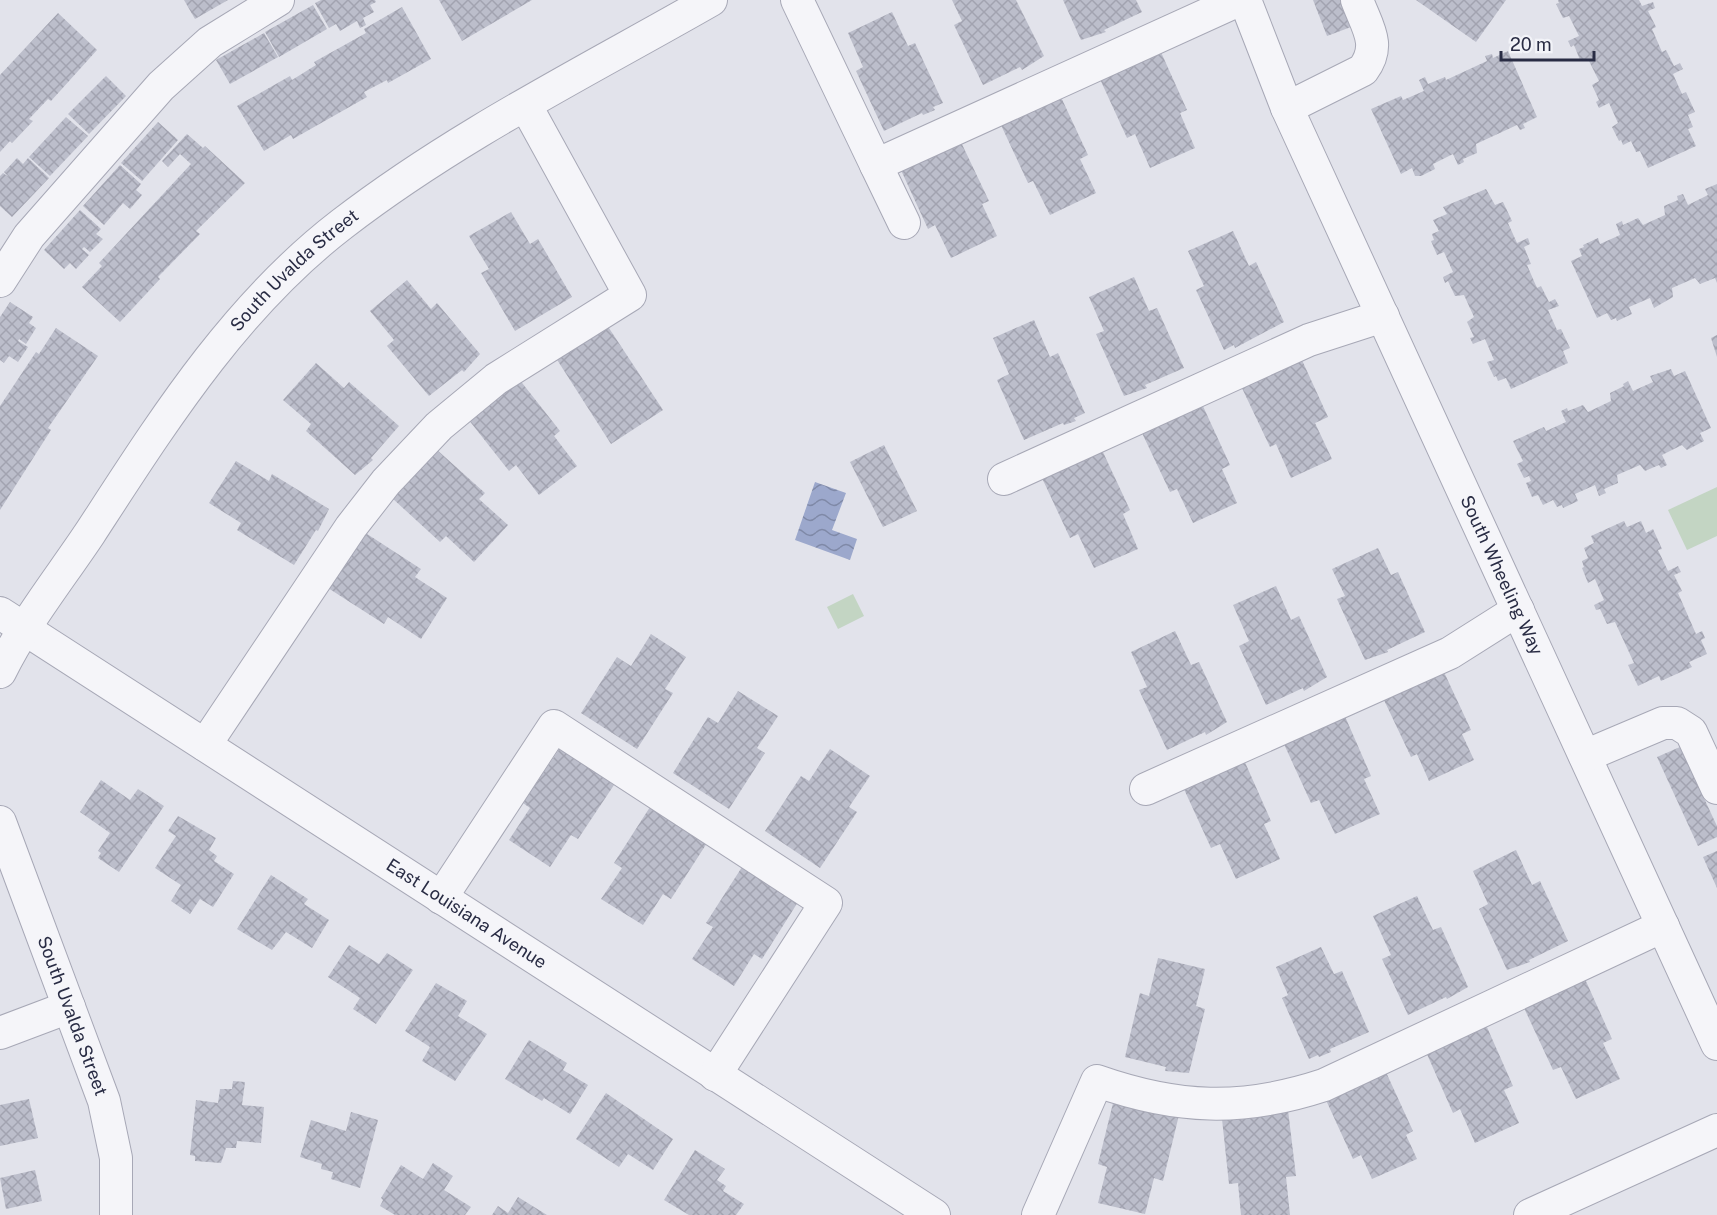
<svg xmlns="http://www.w3.org/2000/svg" width="1717" height="1215" font-family="'Public Sans',sans-serif">
<style>
.grass{fill:#c3d5c3}
.water{fill:url(#water-waves)}
.building{fill:url(#building-cross-hatch)}
.lines{fill:none;stroke-linecap:round;stroke-linejoin:round}
.minor-casing{stroke:#a7a8b6;stroke-width:34}
.minor{stroke:#f5f5f9;stroke-width:32}
.labels{text-anchor:middle;stroke-width:4.5;stroke-linejoin:round;paint-order:stroke}
.street-label{font-size:18px;fill:#292c44;stroke:#f2f3f8}
</style>
<defs>
<pattern id="water-waves" width="16" height="10" patternUnits="userSpaceOnUse" patternTransform="scale(1.5)"><rect width="16" height="10" fill="#9ca8cc"/><path d="M0 5q4-4 8 0t8 0" fill="none" stroke="#7f89a7"/></pattern>
<pattern id="building-cross-hatch" width="8" height="8" patternUnits="userSpaceOnUse" patternTransform="scale(1.5)"><rect width="8" height="8" fill="#bcbecb"/><path d="M0 0l8 8M0 8l8-8" fill="none" stroke="#a2a3b0"/></pattern>
</defs>
<rect width="100%" height="100%" fill="#e2e3eb"/>
<g class="grass">
<polygon points="1717,487 1717,536 1687,550 1668,510"/>
<polygon points="853,594 864,616 838,629 827,607"/>
</g>
<polygon class="water" points="815,482 846,493 832,530 857,539 850,560 795,540"/>
<g class="building">
<polygon points="184,0 228,0 195,19"/>
<polygon points="321,0 375,0 376,2 370,5 374,12 363,18 366,25 360,28 357,21 340,31 336,24 329,28 315,3"/>
<polygon points="439,0 532,0 462,41"/>
<polygon points="952,0 1016,0 1044,56 1022,70 1020,67 983,85 954,25 962,21"/>
<polygon points="1063,0 1136,0 1142,12 1104,30 1106,32 1081,40"/>
<polygon points="1313,0 1341,0 1351,27 1327,36"/>
<polygon points="1416,0 1506,0 1476,42"/>
<polygon points="1558,0 1639,0 1642,6 1653,2 1655,8 1648,11 1656,27 1652,29 1662,52 1666,50 1674,66 1680,63 1683,69 1673,74 1682,94 1686,92 1695,112 1688,115 1693,127 1688,129 1696,146 1648,168 1640,151 1636,152 1631,141 1623,145 1621,140 1619,141 1612,127 1618,123 1609,103 1599,108 1596,102 1599,100 1592,85 1599,81 1588,59 1580,60 1574,45 1571,47 1568,41 1579,36 1569,16 1563,18 1556,4 1559,3"/>
<polygon points="313,5 327,29 279,57 265,32"/>
<polygon points="402,7 431,59 388,83 387,80 364,92 367,97 293,139 291,135 264,151 237,106 290,76 292,80 316,65 314,62 366,33 364,29"/>
<polygon points="892,12 908,46 915,43 943,103 933,107 935,110 923,115 922,113 884,131 856,71 863,67 848,33"/>
<polygon points="58,13 97,50 51,101 48,99 29,119 33,121 12,143 10,141 0,152 0,75"/>
<polygon points="264,33 278,57 230,84 216,60"/>
<polygon points="1160,50 1187,110 1180,113 1195,148 1150,168 1135,134 1127,138 1099,77"/>
<polygon points="1508,51 1537,117 1523,124 1525,128 1520,130 1517,125 1476,144 1477,153 1463,159 1464,162 1458,165 1453,154 1433,164 1435,169 1421,176 1415,176 1412,168 1401,174 1371,109 1401,96 1403,100 1424,91 1419,80 1425,77 1428,84 1445,77 1446,80 1487,61 1485,56 1492,54 1493,58"/>
<polygon points="106,76 126,96 89,134 68,114"/>
<polygon points="1060,95 1088,155 1080,159 1096,193 1050,215 1033,181 1028,183 1000,123"/>
<polygon points="66,117 88,136 50,176 29,157"/>
<polygon points="158,122 178,140 142,181 121,163"/>
<polygon points="187,134 203,148 205,146 245,183 196,231 200,234 158,277 160,279 120,322 82,287 102,266 99,263 191,164 180,154 168,167 162,161"/>
<polygon points="960,140 989,201 982,204 997,236 951,258 935,225 928,229 900,168"/>
<polygon points="17,158 23,164 28,158 49,178 12,217 0,206 0,176 3,173 9,177 4,172"/>
<polygon points="120,165 141,184 136,190 142,195 130,209 123,203 104,225 83,206"/>
<polygon points="1717,184 1717,283 1715,278 1700,284 1695,278 1672,288 1673,297 1654,308 1650,298 1629,307 1632,314 1617,321 1616,318 1611,320 1607,313 1597,318 1571,261 1582,256 1579,249 1584,247 1583,245 1598,238 1600,244 1620,235 1616,224 1622,221 1623,225 1638,218 1643,225 1665,215 1664,206 1678,200 1677,196 1683,194 1688,205 1708,195 1705,189"/>
<polygon points="1486,189 1495,205 1503,202 1512,221 1508,223 1517,243 1528,238 1530,244 1524,247 1531,264 1527,265 1537,288 1541,286 1549,302 1555,299 1559,306 1548,310 1557,330 1561,329 1570,348 1563,351 1568,363 1511,389 1506,378 1498,381 1496,376 1494,377 1487,362 1494,360 1485,339 1473,344 1470,338 1474,337 1467,322 1474,317 1464,295 1455,296 1448,281 1445,283 1443,277 1453,272 1444,252 1437,255 1431,241 1434,240 1432,234 1439,231 1433,220 1447,214 1443,207"/>
<polygon points="80,210 101,229 96,234 103,239 90,252 84,247 82,249 89,255 76,269 70,263 64,269 44,250"/>
<polygon points="511,212 530,244 538,239 572,297 515,331 481,273 489,269 469,236"/>
<polygon points="1233,231 1249,266 1256,262 1284,322 1235,348 1234,345 1224,350 1196,290 1204,286 1188,251"/>
<polygon points="1134,277 1149,311 1157,308 1184,368 1145,385 1147,388 1124,396 1096,334 1104,331 1089,297"/>
<polygon points="407,280 431,309 437,303 480,354 464,372 462,370 429,396 387,346 394,340 370,311"/>
<polygon points="10,302 33,317 29,323 36,328 26,344 19,339 18,341 28,347 18,362 9,356 4,363 0,360 0,317"/>
<polygon points="1034,320 1050,357 1058,353 1085,413 1074,418 1076,421 1064,425 1063,423 1024,440 997,380 1009,374 993,338"/>
<polygon points="605,322 663,410 611,444 554,355"/>
<polygon points="56,328 98,356 48,428 51,430 0,510 0,406 36,352 39,354"/>
<polygon points="1717,335 1717,357 1711,338"/>
<polygon points="1301,358 1328,417 1315,423 1332,459 1291,478 1276,444 1270,447 1241,386"/>
<polygon points="316,363 344,388 349,382 399,426 371,458 373,460 355,475 306,431 311,424 283,400"/>
<polygon points="1671,369 1674,376 1685,371 1711,428 1700,433 1704,441 1687,450 1682,445 1662,455 1667,465 1661,468 1659,465 1645,471 1640,465 1617,475 1618,483 1604,489 1606,493 1599,496 1595,485 1575,494 1578,501 1563,508 1562,505 1557,507 1553,500 1543,505 1538,495 1532,497 1526,483 1531,481 1529,476 1524,478 1517,464 1523,461 1513,441 1544,427 1546,431 1566,422 1561,411 1567,408 1568,411 1583,405 1588,412 1611,401 1610,393 1624,386 1623,384 1628,381 1633,391 1653,382 1650,376"/>
<polygon points="519,379 560,431 554,436 577,466 539,495 516,465 509,471 468,419"/>
<polygon points="1202,404 1230,465 1222,469 1237,503 1193,523 1177,489 1170,492 1142,433"/>
<polygon points="884,445 917,511 883,527 850,462"/>
<polygon points="436,449 485,493 479,499 508,525 474,562 446,536 440,542 392,498"/>
<polygon points="1102,450 1130,510 1123,514 1138,549 1094,568 1078,534 1070,538 1042,478"/>
<polygon points="236,461 269,481 272,474 329,509 318,531 316,530 294,565 237,530 241,523 209,503"/>
<polygon points="1624,521 1627,527 1641,521 1646,533 1653,529 1662,549 1658,550 1668,571 1678,566 1681,572 1674,575 1682,591 1678,593 1696,634 1702,631 1705,638 1701,640 1707,654 1689,662 1692,667 1661,681 1659,676 1638,686 1628,665 1634,663 1615,622 1607,624 1600,609 1596,610 1594,605 1604,600 1595,579 1588,583 1582,568 1584,567 1582,561 1588,558 1584,548 1594,543 1591,536"/>
<polygon points="364,532 421,569 415,577 447,598 421,639 388,617 384,624 328,588"/>
<polygon points="1378,548 1391,575 1398,572 1425,632 1387,650 1388,652 1365,660 1337,599 1345,596 1332,569"/>
<polygon points="1276,586 1291,620 1299,616 1327,677 1304,691 1303,688 1266,705 1239,646 1249,641 1233,605"/>
<polygon points="1175,631 1191,665 1199,662 1227,722 1206,735 1205,732 1167,750 1139,690 1147,687 1131,652"/>
<polygon points="651,634 686,657 665,689 673,693 637,749 581,713 617,657 631,666"/>
<polygon points="1443,670 1471,730 1462,734 1474,760 1429,781 1417,754 1411,757 1383,698"/>
<polygon points="738,691 778,716 757,748 765,753 729,809 673,773 708,717 718,723"/>
<polygon points="1344,714 1371,776 1364,779 1380,814 1335,834 1319,800 1311,803 1283,742"/>
<polygon points="1680,747 1717,826 1717,837 1698,846 1657,757"/>
<polygon points="560,748 614,785 578,839 571,835 550,867 509,840 530,808 523,803"/>
<polygon points="830,749 870,776 849,807 857,812 820,868 765,831 801,776 809,781"/>
<polygon points="1244,760 1271,821 1264,824 1280,859 1236,879 1220,844 1211,848 1183,787"/>
<polygon points="101,780 130,800 138,789 164,806 119,872 98,858 101,853 98,851 110,833 80,812"/>
<polygon points="650,807 707,843 671,899 663,894 643,925 601,899 622,868 614,863"/>
<polygon points="178,816 216,838 209,850 217,856 214,861 234,874 213,907 200,899 190,914 171,901 181,885 155,868 176,836 168,831"/>
<polygon points="1516,850 1532,885 1540,881 1568,941 1529,960 1530,962 1507,970 1479,909 1488,904 1473,871"/>
<polygon points="1717,851 1717,888 1703,857"/>
<polygon points="742,867 798,902 762,959 754,954 734,986 692,959 713,927 706,923"/>
<polygon points="271,875 308,899 304,904 329,920 312,948 286,932 272,950 237,929"/>
<polygon points="1417,896 1433,930 1441,927 1468,987 1447,999 1446,997 1408,1015 1382,959 1391,955 1373,916"/>
<polygon points="349,945 379,964 387,953 413,970 376,1024 353,1009 360,998 328,977"/>
<polygon points="1321,947 1334,974 1342,971 1369,1032 1330,1049 1331,1052 1319,1057 1318,1055 1309,1059 1282,998 1288,995 1276,967"/>
<polygon points="1158,958 1205,969 1196,1006 1205,1009 1189,1073 1165,1071 1166,1067 1125,1057 1140,993 1149,996"/>
<polygon points="1585,979 1612,1039 1603,1043 1620,1079 1576,1099 1561,1067 1553,1070 1524,1008"/>
<polygon points="436,983 467,1001 458,1016 487,1034 455,1081 422,1061 430,1047 405,1031"/>
<polygon points="1486,1025 1513,1086 1504,1090 1519,1123 1475,1143 1460,1109 1453,1113 1426,1052"/>
<polygon points="529,1040 567,1063 563,1070 588,1085 570,1114 544,1098 542,1101 505,1079"/>
<polygon points="1385,1070 1413,1131 1406,1135 1417,1159 1372,1179 1361,1155 1353,1159 1325,1098"/>
<polygon points="233,1081 245,1082 242,1105 264,1107 261,1143 237,1141 236,1148 226,1148 221,1163 195,1161 195,1156 190,1155 196,1100 218,1103 220,1089 232,1089"/>
<polygon points="606,1093 673,1139 653,1170 628,1154 619,1167 576,1139"/>
<polygon points="29,1099 38,1138 0,1146 0,1105"/>
<polygon points="1114,1099 1179,1115 1163,1181 1154,1178 1145,1214 1098,1203 1107,1167 1098,1164"/>
<polygon points="1288,1110 1296,1176 1286,1177 1290,1215 1241,1215 1238,1183 1229,1184 1222,1119"/>
<polygon points="351,1112 378,1120 360,1188 331,1179 333,1172 321,1169 322,1164 300,1157 311,1120 346,1131"/>
<polygon points="695,1150 725,1169 717,1180 726,1186 723,1191 744,1204 736,1215 689,1215 664,1200"/>
<polygon points="433,1163 453,1176 444,1190 471,1207 465,1215 395,1215 380,1206 383,1200 381,1198 401,1165 423,1179"/>
<polygon points="35,1170 42,1201 6,1209 0,1178"/>
<polygon points="518,1197 547,1215 492,1215 498,1206 508,1213"/>
</g>
<g class="lines">
<defs>
<g id="minor">
<polyline points="797,0 876,165 1239,0"/>
<path id="s1" d="M1245,0L1287,108L1717,1044"/>
<path d="M1287,108L1363,70C1382,45 1367,27 1357,0"/>
<polyline points="876,165 904,223"/>
<polyline points="0,281 29,236 161,86 210,42 278,0"/>
<polyline points="1004,479 1309,340 1383,316"/>
<path id="s2" d="M0,613L934,1215"/>
<path id="s3" d="M0,672C24,623 60,578 90,533C163,421 234,307 342,224C456,136 587,71 711,0"/>
<polyline points="205,745 351,527 386,482 439,426 496,379 630,295 526,106"/>
<polyline points="1585,756 1663,723 1677,723 1691,732 1717,788"/>
<polyline points="1146,789 1450,653 1518,610"/>
<path id="s4" d="M0,822L104,1101L116,1158V1215"/>
<polyline points="441,898 554,726 826,903 715,1075"/>
<polyline points="0,1033 69,1007"/>
<path d="M1038,1215L1097,1081C1177,1109 1242,1112 1324,1085L1663,926"/>
<polyline points="1530,1215 1717,1130"/>
</g>
</defs>
<use href="#minor" class="minor-casing"/>
<use href="#minor" class="minor"/>
</g>
<g class="labels">
<g class="street-label">
<text dy="6" stroke="none"><textPath href="#s3" startOffset="500">South Uvalda Street</textPath></text>
<text dy="6" stroke="none"><textPath href="#s1" startOffset="630">South Wheeling Way</textPath></text>
<text dy="6" stroke="none"><textPath href="#s2" startOffset="555">East Louisiana Avenue</textPath></text>
<text dy="6" stroke="none"><textPath href="#s4" startOffset="207">South Uvalda Street</textPath></text>
</g>
</g>
<path d="M1501 51v9h93v-9" fill="none" stroke="#292c44" stroke-width="3"/>
<text x="1510" y="51" font-size="18" fill="#292c44" stroke="#f2f3f8" stroke-width="4.5" paint-order="stroke">20 m</text>
</svg>
